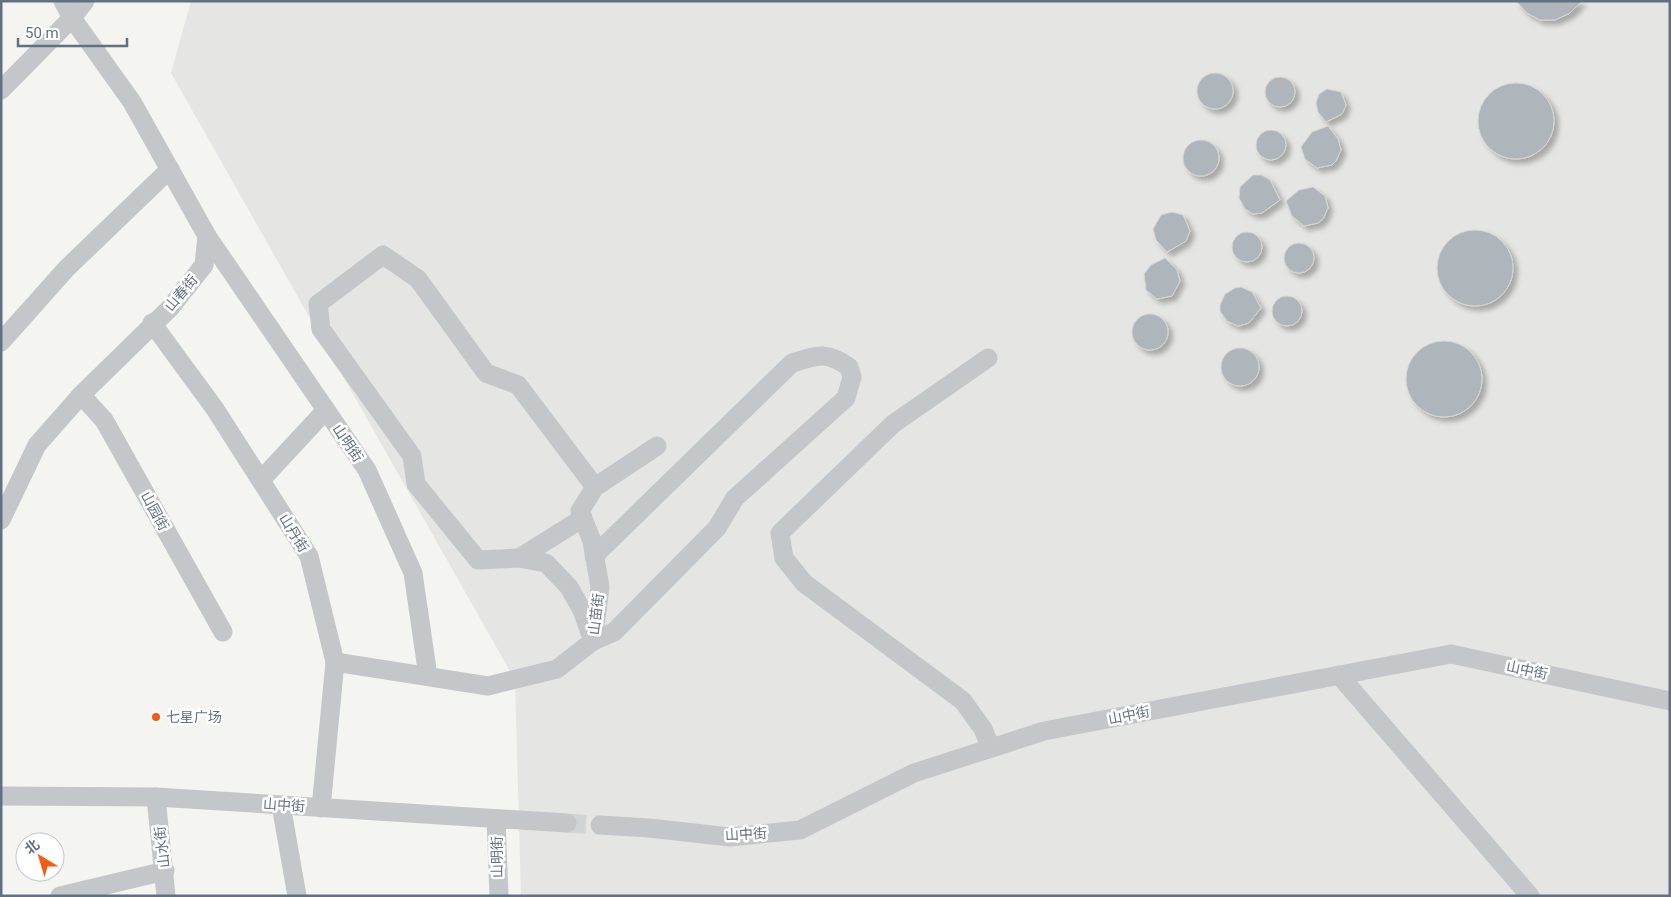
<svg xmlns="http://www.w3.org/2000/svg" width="1671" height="897" font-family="Roboto,'Noto Sans SC',sans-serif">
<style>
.built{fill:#e5e6e3}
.building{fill:#aeb5bb;stroke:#d5d6d3;filter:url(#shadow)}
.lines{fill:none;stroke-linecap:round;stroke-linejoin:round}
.minor-tunnel{stroke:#cfd4d5;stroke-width:19;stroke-dasharray:19 9;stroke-linecap:butt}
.minor{stroke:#c3c7ca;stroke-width:19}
.poi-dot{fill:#f35c12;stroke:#fff;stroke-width:2}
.labels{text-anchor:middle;stroke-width:5;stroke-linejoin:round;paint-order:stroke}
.street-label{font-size:14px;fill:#617184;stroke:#fff}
.poi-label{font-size:14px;fill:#617184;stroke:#fff;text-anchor:start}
</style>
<defs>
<filter id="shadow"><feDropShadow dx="4.5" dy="4.5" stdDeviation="2.5" flood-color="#0004"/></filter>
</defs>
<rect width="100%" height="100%" fill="#f4f5f0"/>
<polygon class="built" points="191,1 1670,1 1670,896 521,896 515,680 171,73"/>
<g class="building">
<polygon points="1516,1 1582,1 1570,13 1555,20 1540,20 1527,13"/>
<circle cx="1215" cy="91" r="18"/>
<circle cx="1280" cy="92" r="15"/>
<circle cx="1516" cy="121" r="38"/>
<polygon points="1327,89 1341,92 1346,105 1342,114 1326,122 1318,112 1316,103 1319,94"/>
<polygon points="1328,126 1338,139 1341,150 1336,161 1332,165 1317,168 1305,159 1301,147 1312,132"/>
<circle cx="1271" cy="145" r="15"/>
<circle cx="1201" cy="158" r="18"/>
<polygon points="1253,175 1262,175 1270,180 1280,200 1262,213 1253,214 1245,209 1239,198 1240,187"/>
<polygon points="1313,187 1325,196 1328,208 1323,219 1318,223 1304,226 1292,216 1286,201 1299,190"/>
<polygon points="1172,212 1183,215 1190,231 1186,241 1167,252 1156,240 1153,229 1161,215"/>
<circle cx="1475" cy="268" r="38"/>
<circle cx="1247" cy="247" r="15"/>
<circle cx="1299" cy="258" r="15"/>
<polygon points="1165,258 1177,270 1180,281 1172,296 1157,299 1146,290 1144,274 1151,265"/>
<polygon points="1241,287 1252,292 1261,308 1249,323 1238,326 1227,321 1220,311 1220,305 1225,294 1235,288"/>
<circle cx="1287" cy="311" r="15"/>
<circle cx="1150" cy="332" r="18"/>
<circle cx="1444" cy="379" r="38"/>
<circle cx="1240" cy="367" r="19"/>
</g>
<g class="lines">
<polyline class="minor-tunnel" points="567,823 600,825"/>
<g class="minor">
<polyline points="1,90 72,18 85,1"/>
<polyline points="207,236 367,470 413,573 428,676"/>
<polyline points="152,323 215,409 309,556 335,662 321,808"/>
<polyline points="1,342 67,268 170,169"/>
<polyline points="988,358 893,424 780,533 784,558 804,583 963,701 983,729 991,748"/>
<polyline points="81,395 104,420 223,632"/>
<polyline points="261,480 326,410"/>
<polyline points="1,520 37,445 81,395 170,308 204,265 207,236 132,102 72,18 63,1"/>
<path d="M594,556L792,363C818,355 826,351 849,367L852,377L846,398L735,498L717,528L614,632L593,641L582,610L569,587L546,563L519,558L478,560L416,484L412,456L321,329L318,304L383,255L418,279L486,373L518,385L595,487"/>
<polyline points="519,558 583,518"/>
<polyline points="335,662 488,686 557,669 593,641 600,587 592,541 580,511 595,487 657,446"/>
<polyline points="1339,675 1530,896"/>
<polyline points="1,796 156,797 567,823"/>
<polyline points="156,797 166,896"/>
<polyline points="281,805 297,896"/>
<polyline points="496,819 499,896"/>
<polyline points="600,825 649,828 730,837 800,830 914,773 1044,731 1451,654 1670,701"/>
<polyline points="60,896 165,871"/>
</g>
</g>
<circle class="poi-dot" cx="156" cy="717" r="5"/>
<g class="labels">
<g class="street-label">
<text transform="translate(181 293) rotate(-50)" y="5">山春街</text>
<text transform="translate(348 443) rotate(56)" y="5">山明街</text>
<text transform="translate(155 511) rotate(61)" y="5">山园街</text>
<text transform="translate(294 533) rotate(58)" y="5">山丹街</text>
<text transform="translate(596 614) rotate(-83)" y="5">山苗街</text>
<text transform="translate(1527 670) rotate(12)" y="5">山中街</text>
<text transform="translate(1129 715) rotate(-11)" y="5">山中街</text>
<text transform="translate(284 805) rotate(4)" y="5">山中街</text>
<text transform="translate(746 834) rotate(-3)" y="5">山中街</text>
<text transform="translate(162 847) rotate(-97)" y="5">山水街</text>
<text transform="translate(497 857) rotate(-91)" y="5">山明街</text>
</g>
<g class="poi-label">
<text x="166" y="722">七星广场</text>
</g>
</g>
<rect width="1671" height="897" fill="none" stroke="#617184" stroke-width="5"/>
<g transform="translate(40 857) rotate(322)"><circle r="24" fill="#ffffff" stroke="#c0c6ce"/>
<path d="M0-4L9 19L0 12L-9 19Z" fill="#f35c12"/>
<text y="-8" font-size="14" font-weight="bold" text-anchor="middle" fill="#617184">北</text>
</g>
<path d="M18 38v8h109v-8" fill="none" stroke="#617184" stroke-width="2.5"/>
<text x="25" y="38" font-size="15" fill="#617184" stroke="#ffffff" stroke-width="4" paint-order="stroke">50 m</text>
</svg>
